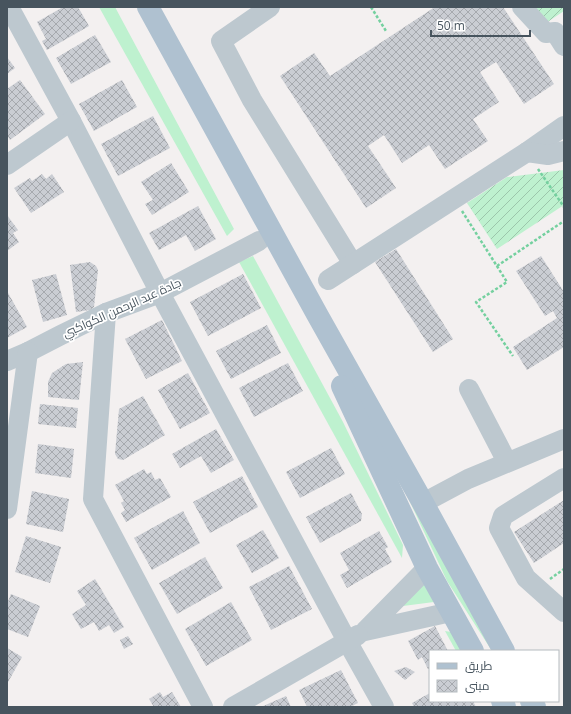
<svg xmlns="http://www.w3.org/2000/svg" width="571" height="714" font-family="'Open Sans',Cairo,sans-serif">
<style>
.grass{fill:#bef1cf}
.garden{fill:url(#garden-furrows)}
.building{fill:url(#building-cross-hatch)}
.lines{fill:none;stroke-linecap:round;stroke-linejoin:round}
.path{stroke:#74d09f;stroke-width:2.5;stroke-dasharray:3 2;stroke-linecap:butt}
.minor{stroke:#bdc8cf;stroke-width:20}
.major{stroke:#afc1d0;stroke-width:22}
.labels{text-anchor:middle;stroke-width:3.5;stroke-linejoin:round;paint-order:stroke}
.street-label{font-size:12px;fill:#47545e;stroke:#fff}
</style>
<defs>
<pattern id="garden-furrows" width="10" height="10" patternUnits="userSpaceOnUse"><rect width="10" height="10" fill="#bef1cf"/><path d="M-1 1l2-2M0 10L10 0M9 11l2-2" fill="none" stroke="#9cc6ab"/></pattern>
<pattern id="building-cross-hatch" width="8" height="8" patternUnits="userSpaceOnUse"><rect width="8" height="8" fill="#cacdd3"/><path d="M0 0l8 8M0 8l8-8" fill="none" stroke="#a6a9ae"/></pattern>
</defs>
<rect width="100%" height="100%" fill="#f3f0f0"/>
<g class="grass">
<polygon points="99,7 115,7 234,229 227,236"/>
<polygon points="253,256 343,422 403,545 402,558 239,262"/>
<polygon points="366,408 492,651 447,581"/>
<polygon points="422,580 434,602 403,606"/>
<polygon points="445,631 451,632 463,651 456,651"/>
</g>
<g class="garden">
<polygon points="531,7 564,7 564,11 543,25"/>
<polygon points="564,170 564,205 497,249 467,203 507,177"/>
</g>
<g class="building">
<polygon points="63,7 78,7 89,26 47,50 42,41 46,39 37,22"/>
<polygon points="435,7 503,7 554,84 524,104 496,62 480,72 499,102 473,119 488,141 445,169 429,145 402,163 384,135 368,146 396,188 366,208 280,76 314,53 330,76"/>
<polygon points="95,35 111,62 71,84 56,58"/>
<polygon points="7,57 15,68 7,74"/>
<polygon points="20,80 45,114 10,140 7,135 7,89"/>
<polygon points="122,80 137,107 94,131 79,104"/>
<polygon points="153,116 170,148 118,176 101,144"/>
<polygon points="171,163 189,192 152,215 145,204 153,200 141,182"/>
<polygon points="42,174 46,179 52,174 64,192 31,213 14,188 30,178 32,181"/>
<polygon points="198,206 216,239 195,251 186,235 159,250 149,233"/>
<polygon points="7,215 18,230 13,233 19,242 7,251"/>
<polygon points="396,249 453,339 433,352 375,262"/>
<polygon points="541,256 564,292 564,347 527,370 513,347 557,318 553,311 545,316 516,271"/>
<polygon points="90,262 96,266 98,270 94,307 90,310 76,312 70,265"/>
<polygon points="56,274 67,315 43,322 32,280"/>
<polygon points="243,274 261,308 208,336 190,302"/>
<polygon points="7,291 27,327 7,338"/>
<polygon points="162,320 182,361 146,379 125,339"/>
<polygon points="267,325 281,353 231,379 216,351"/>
<polygon points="83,362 79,400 48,397 48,382 52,373 66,364"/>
<polygon points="288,363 303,391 254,417 239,388"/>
<polygon points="188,373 210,413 180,429 158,390"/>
<polygon points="143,396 165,435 123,460 118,459 115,454 119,409"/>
<polygon points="40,404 78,408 76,428 38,424"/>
<polygon points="216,429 234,460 211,473 201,456 180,468 172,454"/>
<polygon points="38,444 74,449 71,478 35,473"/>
<polygon points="331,448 345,474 300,498 286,472"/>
<polygon points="144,469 147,474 151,472 155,480 160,478 171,497 126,522 121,513 125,510 121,503 124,501 115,485"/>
<polygon points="242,476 258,507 210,533 193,502"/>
<polygon points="32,491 69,499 63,532 26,524"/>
<polygon points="351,493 362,514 361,521 320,543 306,517"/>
<polygon points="564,500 564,543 534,563 514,532"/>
<polygon points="183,511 200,543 152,570 134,538"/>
<polygon points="263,530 279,558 252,573 236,545"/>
<polygon points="379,531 388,547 385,549 392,562 347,588 340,575 349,570 340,553"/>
<polygon points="26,536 61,547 50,583 15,572"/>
<polygon points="205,557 223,588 177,614 159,583"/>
<polygon points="289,566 312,609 271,630 249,587"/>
<polygon points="95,579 124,627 114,633 109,625 99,631 94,622 81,629 72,614 86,605 77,591"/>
<polygon points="11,594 40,606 28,637 7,629 7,604"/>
<polygon points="231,602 252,640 206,666 185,629"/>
<polygon points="435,626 448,651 430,651 430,668 428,669 422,657 418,660 408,641"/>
<polygon points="128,636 133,644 124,649 120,640"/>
<polygon points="7,648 22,657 7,684"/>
<polygon points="406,667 415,672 405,680 394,671"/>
<polygon points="341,670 358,703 350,707 307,707 299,690"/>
<polygon points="160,692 163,697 172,692 181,707 154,707 149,699"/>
<polygon points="430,693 430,701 473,701 476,707 414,707 412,703"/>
<polygon points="286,696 291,707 261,707"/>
</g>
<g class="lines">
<g class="path">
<polyline points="371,7 386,31"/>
<polyline points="538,169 564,207"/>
<polyline points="462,211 507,282 476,302 513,356"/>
<polyline points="497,266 564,221"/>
<polyline points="550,579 564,569"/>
</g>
<g class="minor">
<polyline points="9,7 71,121 160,293 347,641 384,707"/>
<polyline points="270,7 221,41 252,100 353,264"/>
<polyline points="522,7 546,33 555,32 564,46"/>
<polyline points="527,152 564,126"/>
<polyline points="7,165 71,121"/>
<polyline points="328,280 527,152 548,155 564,151"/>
<polyline points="106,313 93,499 203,707"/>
<polyline points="7,361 28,352 61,335 106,313 160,293 259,241"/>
<polyline points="469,389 507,462"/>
<polyline points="564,478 503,516 499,528 526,578 564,612"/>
<polyline points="423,503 468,479 564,439"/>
<polyline points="7,509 28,352"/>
<polyline points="427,568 365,631 451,612"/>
<polyline points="233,707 358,635"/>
</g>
<g class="major">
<polyline points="148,7 318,316 423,503 504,651"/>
<polyline points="342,386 427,568 473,651"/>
<polyline points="502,701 505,707"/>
<polyline points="531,701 535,707"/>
</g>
</g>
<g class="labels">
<g class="street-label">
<text transform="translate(122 308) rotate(-24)" y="4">جادة عبد الرحمن الكواكبي</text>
</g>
</g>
<rect width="571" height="714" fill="none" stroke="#47545e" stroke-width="16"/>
<rect x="429" y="650" width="130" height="52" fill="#ffffff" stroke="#b5bbbf"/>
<rect x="437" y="663" width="20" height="6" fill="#afc1d0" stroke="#b5bbbf"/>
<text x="465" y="670" font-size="12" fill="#47545e">طريق</text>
<rect x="437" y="680" width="20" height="12" fill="url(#building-cross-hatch)" stroke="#b5bbbf"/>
<text x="465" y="690" font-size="12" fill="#47545e">مبنى</text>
<path d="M431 30v6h99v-6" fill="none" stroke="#47545e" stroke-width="2"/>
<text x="437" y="30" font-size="12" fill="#47545e" stroke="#ffffff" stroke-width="3" paint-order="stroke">50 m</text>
</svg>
